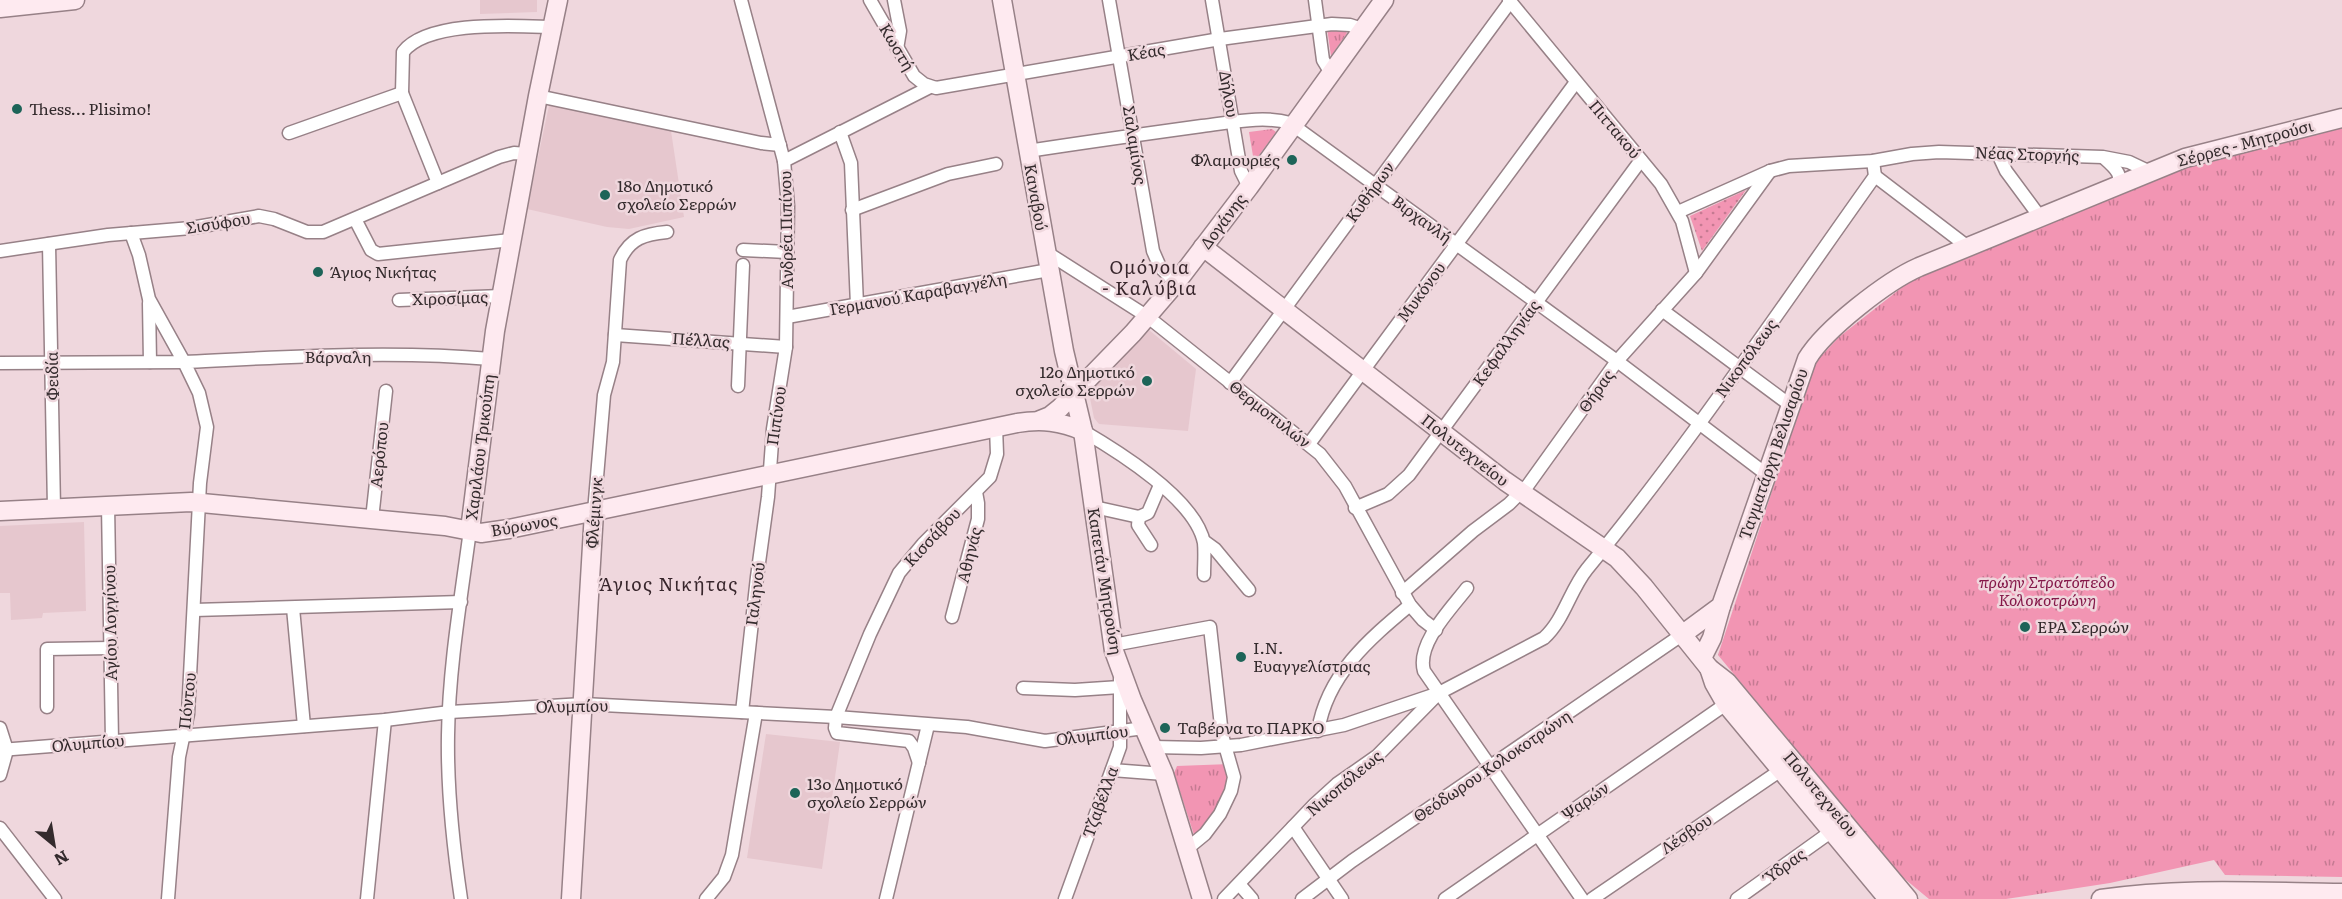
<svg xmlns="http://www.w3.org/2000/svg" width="2342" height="899" font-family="Literata,serif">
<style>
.built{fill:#e6c7ce}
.grass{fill:url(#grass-dots)}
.park{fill:url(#park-tufts)}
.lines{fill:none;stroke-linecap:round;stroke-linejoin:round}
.street-casing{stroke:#978187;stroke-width:15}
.secondary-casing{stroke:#978187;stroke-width:21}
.street{stroke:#fff;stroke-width:12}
.secondary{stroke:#feeaf0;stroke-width:18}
.poi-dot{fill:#1d6458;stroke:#efd7dd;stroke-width:2}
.labels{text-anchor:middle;stroke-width:5;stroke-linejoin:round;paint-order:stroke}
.street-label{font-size:16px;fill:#342b2d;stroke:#efd7dd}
.poi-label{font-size:16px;fill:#342b2d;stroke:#efd7dd;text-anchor:start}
.park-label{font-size:16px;font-style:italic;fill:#851849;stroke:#efd7dd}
.neighbourhood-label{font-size:18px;letter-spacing:1.5px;fill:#38262c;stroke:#efd7dd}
</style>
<defs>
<pattern id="grass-dots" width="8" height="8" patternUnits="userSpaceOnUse" patternTransform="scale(1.5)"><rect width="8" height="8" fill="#f295b3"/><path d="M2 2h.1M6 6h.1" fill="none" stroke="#c57a92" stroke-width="1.8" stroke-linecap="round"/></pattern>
<pattern id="park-tufts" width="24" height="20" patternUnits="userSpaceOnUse" patternTransform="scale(1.5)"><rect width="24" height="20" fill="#f295b3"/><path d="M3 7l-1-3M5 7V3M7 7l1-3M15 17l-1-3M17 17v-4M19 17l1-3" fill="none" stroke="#c57a92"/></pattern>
</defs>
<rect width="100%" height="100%" fill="#efd7dd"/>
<g class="built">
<polygon points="480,0 537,0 537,12 480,14"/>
<polygon points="550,101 667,125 671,131 684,217 629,229 607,227 527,209"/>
<polygon points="1149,330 1196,369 1188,431 1099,424 1094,418 1089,393"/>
<polygon points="84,522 86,611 43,613 42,618 11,620 10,593 0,593 0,526"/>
<polygon points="766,734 840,742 822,869 747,858"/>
</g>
<polygon class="grass" points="1746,190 1702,251 1690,216"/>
<g class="park">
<polygon points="1327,28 1345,31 1347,33 1331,56"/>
<polygon points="2342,125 2342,877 2225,875 2214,860 2110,883 2006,899 1929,899 1900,875 1718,655 1814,364 1839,337 1905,285 1916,279 2196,163"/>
<polygon points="1272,129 1276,132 1254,162 1249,132"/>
<path d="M1230,764C1233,795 1212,816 1195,838L1174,773L1177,766Z"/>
</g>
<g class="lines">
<defs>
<g id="street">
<polyline points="741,0 784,161 788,206 786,347 773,429 768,497 757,577 742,712"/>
<polyline points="870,0 914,76 924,84 936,88 1220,39 1332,24 1350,25 1362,29"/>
<polyline points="894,0 900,31 897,49"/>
<polyline points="1109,0 1153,251 1160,267 1176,283"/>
<polyline points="1212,0 1241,171 1249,187"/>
<polyline points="1315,0 1323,60 1331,73"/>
<polyline points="1509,0 1661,184 1682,221 1696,273"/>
<path d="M402,93L403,52C428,20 514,26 552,27"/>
<polyline points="538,96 761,143 780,145"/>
<polyline points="840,132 851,163 857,305"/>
<polyline points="289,133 402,93 438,183"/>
<path d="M1028,151C1086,142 1144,134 1202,126C1229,123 1263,115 1290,123L1617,361L1766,474"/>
<polyline points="1998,154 2006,171 2040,217"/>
<path d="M2104,158C2113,166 2128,178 2112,187"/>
<polyline points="784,161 930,87"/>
<polyline points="1875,176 1968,247"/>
<polyline points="852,210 948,174 996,164"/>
<polyline points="1678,212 1770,171 1789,166 1873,161 1912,154 1939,152 2103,157 2129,162 2150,172"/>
<polyline points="355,219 371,250 378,254 511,240"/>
<polyline points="49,244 54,508"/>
<polyline points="743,250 787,252"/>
<polyline points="0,251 108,235 191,228 259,216 274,219 307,232 323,232 499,157 514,153 527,154"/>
<polyline points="1046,252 1148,317 1320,454 1345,486 1410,605 1423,620 1436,630"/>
<polyline points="399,300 501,296"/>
<polyline points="149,303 150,362"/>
<polyline points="1662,310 1790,405"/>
<polyline points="787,317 1049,270"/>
<polyline points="615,335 786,347"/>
<polyline points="0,363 184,362 149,299 139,255 131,233"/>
<polyline points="1230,383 1510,2"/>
<polyline points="738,386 743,265"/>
<path d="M1083,431C1119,452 1196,500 1204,543C1205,553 1204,565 1204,575"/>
<polyline points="1309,444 1576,82"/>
<polyline points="108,505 112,741"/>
<polyline points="1094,507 1139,517 1148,513 1160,485"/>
<polyline points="1355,508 1388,494 1409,475 1641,160"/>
<path d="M594,512L604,395L613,362L620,260C630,238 645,234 667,232"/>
<polyline points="1139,517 1138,525 1151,545"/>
<polyline points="372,519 386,391"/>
<polyline points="1204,541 1215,549 1249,590"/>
<path d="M1467,588C1451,609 1416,644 1424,671L1582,899"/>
<polyline points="1402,593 1473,531 1509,504 1528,485 1617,361 1696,273 1770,171"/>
<polyline points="293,608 304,726"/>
<polyline points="194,610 461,602"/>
<polyline points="952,617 978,519 978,503 976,492"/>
<polyline points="1113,645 1210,627 1222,735 1234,777 1231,791 1220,814 1205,834 1188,848"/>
<polyline points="1023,688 1075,690 1120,687"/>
<polyline points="47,707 47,649 111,648"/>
<polyline points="0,728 7,750 0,775"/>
<path d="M1318,731C1327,675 1368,640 1410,605"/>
<path d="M1153,747L1201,748L1241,745L1344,725L1439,693L1544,638C1564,620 1570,590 1587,569C1690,444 1781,308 1875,176L1873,161"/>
<polyline points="0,750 385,720 450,712 583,704 836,717 967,727 1045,741 1144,728"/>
<polyline points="919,763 914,748 909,741 837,733 835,728 836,717 870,634 899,573 923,544 990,477 997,454 996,427"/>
<polyline points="1112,770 1164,774"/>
<polyline points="1293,827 1342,899"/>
<polyline points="0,828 55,899"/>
<polyline points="1239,884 1252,899"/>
<path d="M168,899L179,757L188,714L200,483L207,427L199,393L184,362C285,357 390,350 491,359"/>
<polyline points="367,899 385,720"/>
<path d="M461,899C453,845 447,790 448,735C449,667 461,598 470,530"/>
<polyline points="706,899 724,877 732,855 756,713"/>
<polyline points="886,899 928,725"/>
<polyline points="1065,899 1120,747 1120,679"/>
<polyline points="1224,899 1315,804 1337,784 1377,756 1436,696"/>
<polyline points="1302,899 1352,861 1683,634"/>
<polyline points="1445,899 1726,704"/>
<polyline points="1592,899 1781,770"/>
<polyline points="1737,899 1832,831"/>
</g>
<g id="secondary">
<polyline points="1002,0 1064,351 1083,431 1114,651 1132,700 1164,774 1202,899"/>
<polyline points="0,8 75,0"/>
<polyline points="1203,247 1505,481 1617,558 1644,587 1709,668 1727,682 1908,899"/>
<polyline points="1040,420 1050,416 1060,408 1133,333 1176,283 1249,187 1384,0"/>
<path d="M0,511L191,502L445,526L481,533L509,529L1017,423C1041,419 1061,421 1083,431"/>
<polyline points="470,530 495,331 538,96 558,0"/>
<path d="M1683,634L1721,606L1807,359C1825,329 1887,281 1919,267L2185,158L2342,118"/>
<polyline points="1702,658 1712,638 1721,606"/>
<polyline points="1709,668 1714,683 1726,704 1888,899"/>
<polyline points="571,899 594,512"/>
<path d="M2101,899C2180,887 2262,892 2342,893"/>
</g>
</defs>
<use href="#street" class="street-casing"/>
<use href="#secondary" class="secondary-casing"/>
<use href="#street" class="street"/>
<use href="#secondary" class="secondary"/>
</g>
<g class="poi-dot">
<circle cx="17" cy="109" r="6"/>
<circle cx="1292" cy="160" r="6"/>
<circle cx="605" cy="195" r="6"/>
<circle cx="318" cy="272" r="6"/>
<circle cx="1147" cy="381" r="6"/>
<circle cx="2025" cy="627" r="6"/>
<circle cx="1241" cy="657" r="6"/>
<circle cx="1165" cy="728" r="6"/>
<circle cx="795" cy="793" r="6"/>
</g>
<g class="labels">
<g class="street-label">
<text transform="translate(897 47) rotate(59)" y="6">Κωστή</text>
<text transform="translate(1146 52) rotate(-10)" y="6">Κέας</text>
<text transform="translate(1229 94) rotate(80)" y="6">Δήλου</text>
<text transform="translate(1615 129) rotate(50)" y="6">Πιττακού</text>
<text transform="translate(2245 143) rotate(-15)" y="6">Σέρρες - Μητρούσι</text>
<text transform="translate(1135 145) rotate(81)" y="6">Σαλαμίνος</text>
<text transform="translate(2027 154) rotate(2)" y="6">Νέας Στοργής</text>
<text transform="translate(1370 192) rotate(-54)" y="6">Κυθήρων</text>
<text transform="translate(1036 197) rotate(80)" y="6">Καναβού</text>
<text transform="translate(1422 219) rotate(36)" y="6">Βιρχανλή</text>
<text transform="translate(1223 221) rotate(-53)" y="6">Δογάνης</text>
<text transform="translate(218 223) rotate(-9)" y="6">Σισύφου</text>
<text transform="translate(786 230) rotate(-91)" y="6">Ανδρέα Πιπίνου</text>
<text transform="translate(1421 292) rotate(-54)" y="6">Μυκόνου</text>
<text transform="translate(918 294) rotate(-10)" y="6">Γερμανού Καραβαγγέλη</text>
<text transform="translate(450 298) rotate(-2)" y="6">Χιροσίμας</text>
<text transform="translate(701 340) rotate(4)" y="6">Πέλλας</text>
<text transform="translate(1506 343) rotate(-54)" y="6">Κεφαλληνίας</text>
<text x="338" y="363">Βάρναλη</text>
<text transform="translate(1746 358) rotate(-54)" y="6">Νικοπόλεως</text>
<text transform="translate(52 376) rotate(-91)" y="6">Φειδία</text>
<text transform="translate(1596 391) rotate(-55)" y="6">Θήρας</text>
<text transform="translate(1270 414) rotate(38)" y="6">Θερμοπυλών</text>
<text transform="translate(776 416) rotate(-82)" y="6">Πιπίνου</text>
<text transform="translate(480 447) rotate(-83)" y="6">Χαριλάου Τρικούπη</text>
<text transform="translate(1465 450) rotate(38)" y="6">Πολυτεχνείου</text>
<text transform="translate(1773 454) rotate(-71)" y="6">Ταγματάρχη Βελισαρίου</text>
<text transform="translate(379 455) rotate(-84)" y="6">Αερόπου</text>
<text transform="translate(594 513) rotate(-86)" y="6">Φλέμινγκ</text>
<text transform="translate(524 525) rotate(-10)" y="6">Βύρωνος</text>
<text transform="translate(932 537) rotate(-47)" y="6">Κισσάβου</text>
<text transform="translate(969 555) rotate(-76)" y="6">Αθηνάς</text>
<text transform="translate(1105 581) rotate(81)" y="6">Καπετάν Μητρούση</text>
<text transform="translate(755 594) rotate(-83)" y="6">Γαληνού</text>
<text transform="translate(110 623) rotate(-91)" y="6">Αγίου Λογγίνου</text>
<text transform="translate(187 701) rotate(-84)" y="6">Πόντου</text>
<text transform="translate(572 706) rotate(-1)" y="6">Ολυμπίου</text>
<text transform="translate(1092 735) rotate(-7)" y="6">Ολυμπίου</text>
<text transform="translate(88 743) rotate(-5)" y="6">Ολυμπίου</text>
<text transform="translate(1492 766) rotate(-34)" y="6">Θεόδωρου Κολοκοτρώνη</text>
<text transform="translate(1344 783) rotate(-40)" y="6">Νικοπόλεως</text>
<text transform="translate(1821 794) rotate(50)" y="6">Πολυτεχνείου</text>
<text transform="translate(1585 801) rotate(-35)" y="6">Ψαρών</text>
<text transform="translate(1100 802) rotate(-70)" y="6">Τζαβέλλα</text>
<text transform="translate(1686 834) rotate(-34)" y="6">Λέσβου</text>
<text transform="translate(1785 865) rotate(-36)" y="6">Ύδρας</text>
</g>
<g class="poi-label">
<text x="29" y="115">Thess… Plisimo!</text>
<text x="1280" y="166" text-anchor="end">Φλαμουριές</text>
<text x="617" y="192">18ο Δημοτικό<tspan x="617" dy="18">σχολείο Σερρών</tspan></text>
<text x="330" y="278">Άγιος Νικήτας</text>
<text x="1135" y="378" text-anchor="end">12ο Δημοτικό<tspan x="1135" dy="18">σχολείο Σερρών</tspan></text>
<text x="2037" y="633">ΕΡΑ Σερρών</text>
<text x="1253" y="654">Ι.Ν.<tspan x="1253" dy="18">Ευαγγελίστριας</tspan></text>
<text x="1177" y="734">Ταβέρνα το ΠΑΡΚΟ</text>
<text x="807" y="790">13ο Δημοτικό<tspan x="807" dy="18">σχολείο Σερρών</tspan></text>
</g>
<g class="park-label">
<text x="2047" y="588">πρώην Στρατόπεδο<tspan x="2047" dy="18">Κολοκοτρώνη</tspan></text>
</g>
<g class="neighbourhood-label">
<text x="1150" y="274">Ομόνοια<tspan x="1150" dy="21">- Καλύβια</tspan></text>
<text x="669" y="591">Άγιος Νικήτας</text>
</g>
</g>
<g transform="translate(54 845) rotate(150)" stroke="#efd7dd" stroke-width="4.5" paint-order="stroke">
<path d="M0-4.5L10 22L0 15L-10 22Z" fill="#342b2d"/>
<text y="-9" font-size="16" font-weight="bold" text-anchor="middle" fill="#342b2d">N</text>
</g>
</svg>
